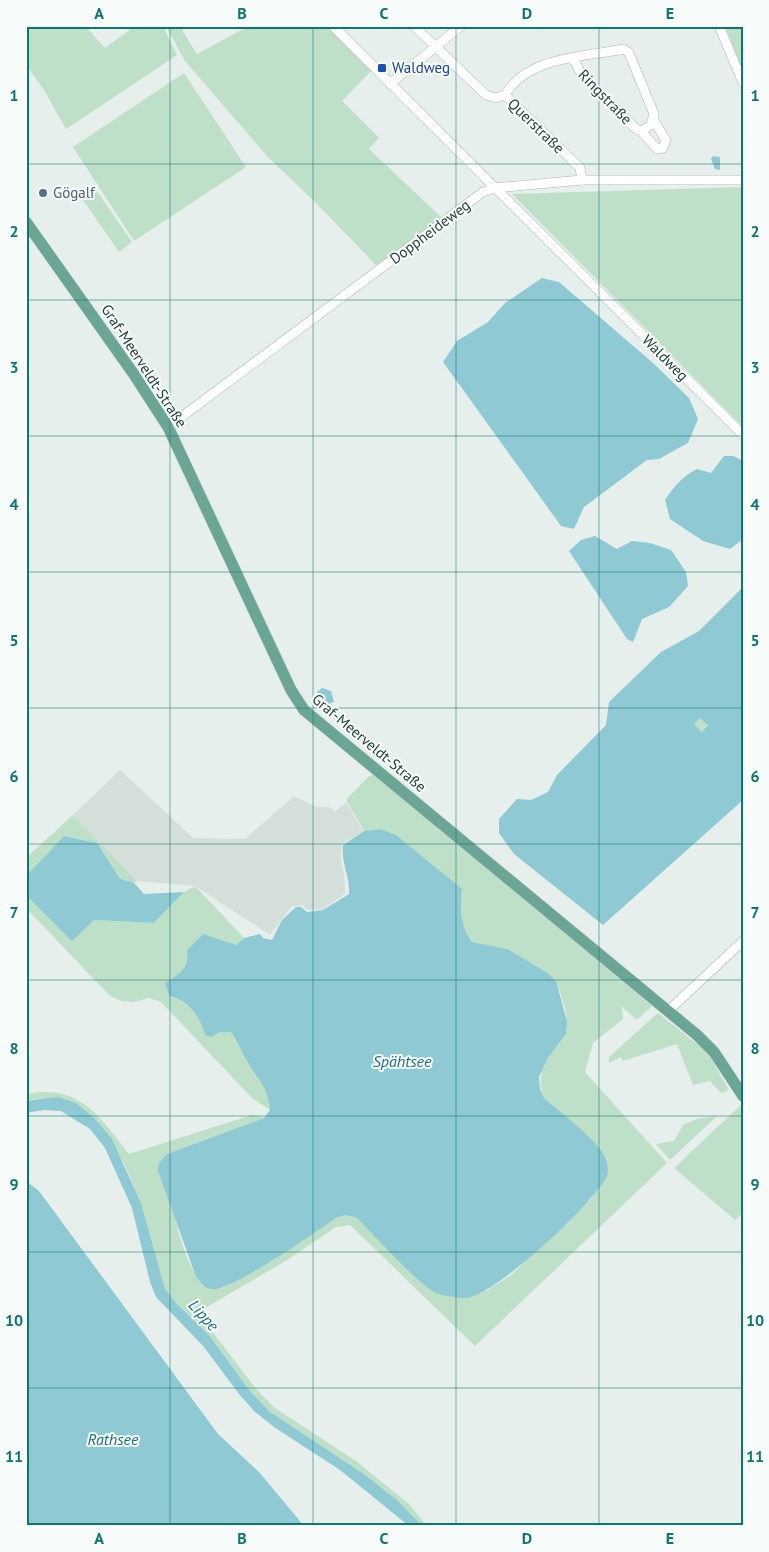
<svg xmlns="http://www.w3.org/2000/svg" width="769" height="1552" font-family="'PT Sans',sans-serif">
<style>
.built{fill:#d4dfda}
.green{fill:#bfe0c8}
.water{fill:#8ec9d4;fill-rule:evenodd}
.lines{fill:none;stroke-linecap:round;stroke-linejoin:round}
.minor-casing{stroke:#a8b8b2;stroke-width:10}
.major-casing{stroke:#c2cac8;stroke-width:12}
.minor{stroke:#fff;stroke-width:9}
.major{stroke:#6aa596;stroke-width:11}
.grid{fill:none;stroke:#0f766e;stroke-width:1;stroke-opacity:0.55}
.transit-dot{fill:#1a4fb4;stroke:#f7fbf9;stroke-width:2}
.service-dot{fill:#5c6f8a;stroke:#f7fbf9;stroke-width:2}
.labels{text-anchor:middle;stroke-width:4;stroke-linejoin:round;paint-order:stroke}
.transit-label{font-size:15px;fill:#164399;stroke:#f7fbf9;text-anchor:start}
.street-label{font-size:15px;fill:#24423a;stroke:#f7fbf9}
.service-label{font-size:15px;fill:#4e5e75;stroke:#f7fbf9;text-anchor:start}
.water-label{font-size:16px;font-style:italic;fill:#1c6f80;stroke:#f7fbf9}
.neatline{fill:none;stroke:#0f766e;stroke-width:2}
.grid-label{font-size:16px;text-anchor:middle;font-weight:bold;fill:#0f766e}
</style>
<rect width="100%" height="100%" fill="#e6efeb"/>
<polygon class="built" points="120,770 193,838 245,839 294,796 317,807 329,807 335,812 346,802 363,831 341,845 341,860 344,873 345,894 323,909 308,910 302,905 291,907 270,935 195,886 137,881 73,815"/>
<g class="green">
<polygon points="26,26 85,26 105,48 135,26 163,26 177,55 66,129 44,90 26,65"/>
<polygon points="166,26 185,26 182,30 197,54 249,26 327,26 372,70 342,101 379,138 369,149 442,218 377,266 315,202 267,156 185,61"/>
<polygon points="725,26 743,26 743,72"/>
<polygon points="184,73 246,167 134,241 73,147"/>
<polygon points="94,187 132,242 119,252 81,197"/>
<polygon points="743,187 743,427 512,194"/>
<polygon points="700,717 708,725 702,732 694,724"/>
<path d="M373,775L380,777L652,1006L637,1020L622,1007L623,1019L593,1043L585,1072L667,1163L475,1346L350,1225L336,1227L287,1260L195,1314L205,1322L257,1390L275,1408L356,1461L409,1504L427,1526H422L270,1412L250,1391L209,1335L176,1303L165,1289L141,1203L124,1163L95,1119L34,1099L26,1101V1094C80,1083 100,1117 129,1154L252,1115L264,1118L167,1154C171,1199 176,1247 202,1285L222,1288L268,1262L336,1218L346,1215L357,1218L418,1278L486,1291L511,1275L592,1198L607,1159L599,1148L544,1098C535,1077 545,1061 558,1044C561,1040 565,1036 566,1031C570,1014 561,997 556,981L507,949L472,942C460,925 460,910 462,889L380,829L364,831L346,800L369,776Z"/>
<polygon points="73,815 137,881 134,883 120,880 97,843 64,836 26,876 26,858"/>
<path d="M195,886L244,938L236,945L189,960L183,972L165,983L169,996C191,1000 199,1021 211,1037L220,1032H231C238,1042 241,1051 247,1061C257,1080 268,1086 270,1110L252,1098L161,1002L149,998L134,1002L122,1001L110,996L26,908V895L72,940L94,920L154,923L184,892Z"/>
<polygon points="658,1013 708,1053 729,1090 721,1093 710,1081 693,1085 677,1044 623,1061 621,1057 609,1063 609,1057"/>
<polygon points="741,1105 743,1109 743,1213 735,1220 674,1168"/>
<polygon points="717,1116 670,1160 656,1144 674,1141 683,1125 697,1119"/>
</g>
<g class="water">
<polygon points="713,156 720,157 720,170 715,169 711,159"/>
<polygon points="542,278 559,282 653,363 689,398 698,419 688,443 659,459 647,460 584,507 574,529 561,526 443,362 457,341 488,322 505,303"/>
<path d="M724,456H733L743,461V539L730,549L703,541L670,519L665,500C674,486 682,477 697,469L711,473Z"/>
<polygon points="595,536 617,549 632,541 650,543 671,550 686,572 688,586 669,607 642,619 633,642 627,639 569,551 581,540"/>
<path d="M743,587V800L603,925L514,854L499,833V819L517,799L531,800L548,792L557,775L606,725L609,702L661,652L699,631ZM700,718L708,725L702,732L694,724Z"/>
<polygon points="322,688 331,691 334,702 328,704 318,700 317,692"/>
<path d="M380,829L396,835L462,889C460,910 460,925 472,942L507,949L546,972L556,981L567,1021L566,1034L548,1058L539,1077L540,1089L544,1098C557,1110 605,1145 607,1162C608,1166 608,1173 607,1176C596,1201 489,1303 462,1298C454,1297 444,1296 436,1293C420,1286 372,1233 357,1218L346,1215L336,1218C317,1231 230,1292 212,1289C203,1288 199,1281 195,1274L158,1171L159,1163L167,1154L264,1118L270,1110C268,1086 257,1080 247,1061C241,1051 238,1042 231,1032H220L211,1037L205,1035C201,1017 187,999 169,996L165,983C180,974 190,968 187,950L203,934L236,945L244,938L260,934L263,938L272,940L282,920L296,907H301L307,912L323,910L349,894C350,876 341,864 343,845L364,831Z"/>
<polygon points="64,836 97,843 120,879 134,883 144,894 184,892 154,923 94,920 72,941 26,895 26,876"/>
<polygon points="58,1097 76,1103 95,1119 112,1139 141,1203 165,1289 176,1303 209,1335 250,1391 270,1412 365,1475 398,1501 422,1526 409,1526 340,1470 274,1427 255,1412 239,1394 204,1347 156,1297 150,1282 132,1208 105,1148 90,1129 61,1111 44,1110 26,1113 26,1101"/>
<polygon points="26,1181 39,1191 218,1434 259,1472 304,1526 26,1526"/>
</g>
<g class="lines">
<defs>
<g id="minor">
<polyline points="333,26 743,435"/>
<polyline points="414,26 486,95 496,98 505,95 580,168 582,180"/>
<polyline points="719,26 743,83"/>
<polyline points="390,84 461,26"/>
<path d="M505,95C528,56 584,57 624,49L629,53L654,114L651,125L641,131L635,128L583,76L573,59"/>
<polyline points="641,131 657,149 663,148 666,140 654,121"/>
<polyline points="168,427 483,192 494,188 582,180 743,180"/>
<polyline points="668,1011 743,941"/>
</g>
<polyline id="major" points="26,222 133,373 168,427 291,690 304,710 697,1035 714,1052 743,1096"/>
</defs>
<use href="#minor" class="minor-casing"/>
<use href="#major" class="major-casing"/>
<use href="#minor" class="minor"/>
<use href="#major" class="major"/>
</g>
<path class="grid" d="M170,26V1526M313,26V1526M456,26V1526M599,26V1526M26,164H743M26,300H743M26,436H743M26,572H743M26,708H743M26,844H743M26,980H743M26,1116H743M26,1252H743M26,1388H743"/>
<rect class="transit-dot" x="377" y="63" width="10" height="10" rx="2.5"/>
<circle class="service-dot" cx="43" cy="193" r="5"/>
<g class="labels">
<g class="transit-label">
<text x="392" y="73">Waldweg</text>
</g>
<g class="street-label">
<text transform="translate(605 97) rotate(46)" y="5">Ringstraße</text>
<text transform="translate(536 126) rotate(44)" y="5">Querstraße</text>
<text transform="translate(430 232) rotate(-37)" y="5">Doppheideweg</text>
<text transform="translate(665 358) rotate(45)" y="5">Waldweg</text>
<text transform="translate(144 366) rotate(57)" y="5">Graf-Meerveldt-Straße</text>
<text transform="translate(369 743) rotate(40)" y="5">Graf-Meerveldt-Straße</text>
</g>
<g class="service-label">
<text x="53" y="198">Gögalf</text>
</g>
<g class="water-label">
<text x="402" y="1067">Spähtsee</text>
<text transform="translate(204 1315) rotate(48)" y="6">Lippe</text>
<text x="113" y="1445">Rathsee</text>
</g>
</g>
<rect width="769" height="1552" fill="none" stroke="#f7fbf9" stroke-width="55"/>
<rect x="28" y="28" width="714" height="1496" class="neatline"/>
<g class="grid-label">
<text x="99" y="19">A</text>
<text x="242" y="19">B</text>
<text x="384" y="19">C</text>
<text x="527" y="19">D</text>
<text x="670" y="19">E</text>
<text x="14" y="101">1</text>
<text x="755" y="101">1</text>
<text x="14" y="237">2</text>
<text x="755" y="237">2</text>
<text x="14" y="373">3</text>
<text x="755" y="373">3</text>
<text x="14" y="510">4</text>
<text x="755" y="510">4</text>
<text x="14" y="646">5</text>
<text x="755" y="646">5</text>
<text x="14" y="782">6</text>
<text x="755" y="782">6</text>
<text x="14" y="918">7</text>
<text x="755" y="918">7</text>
<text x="14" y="1054">8</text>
<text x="755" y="1054">8</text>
<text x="14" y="1190">9</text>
<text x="755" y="1190">9</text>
<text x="14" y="1326">10</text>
<text x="755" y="1326">10</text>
<text x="14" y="1462">11</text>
<text x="755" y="1462">11</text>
<text x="99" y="1544">A</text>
<text x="242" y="1544">B</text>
<text x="384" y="1544">C</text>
<text x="527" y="1544">D</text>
<text x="670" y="1544">E</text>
</g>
</svg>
